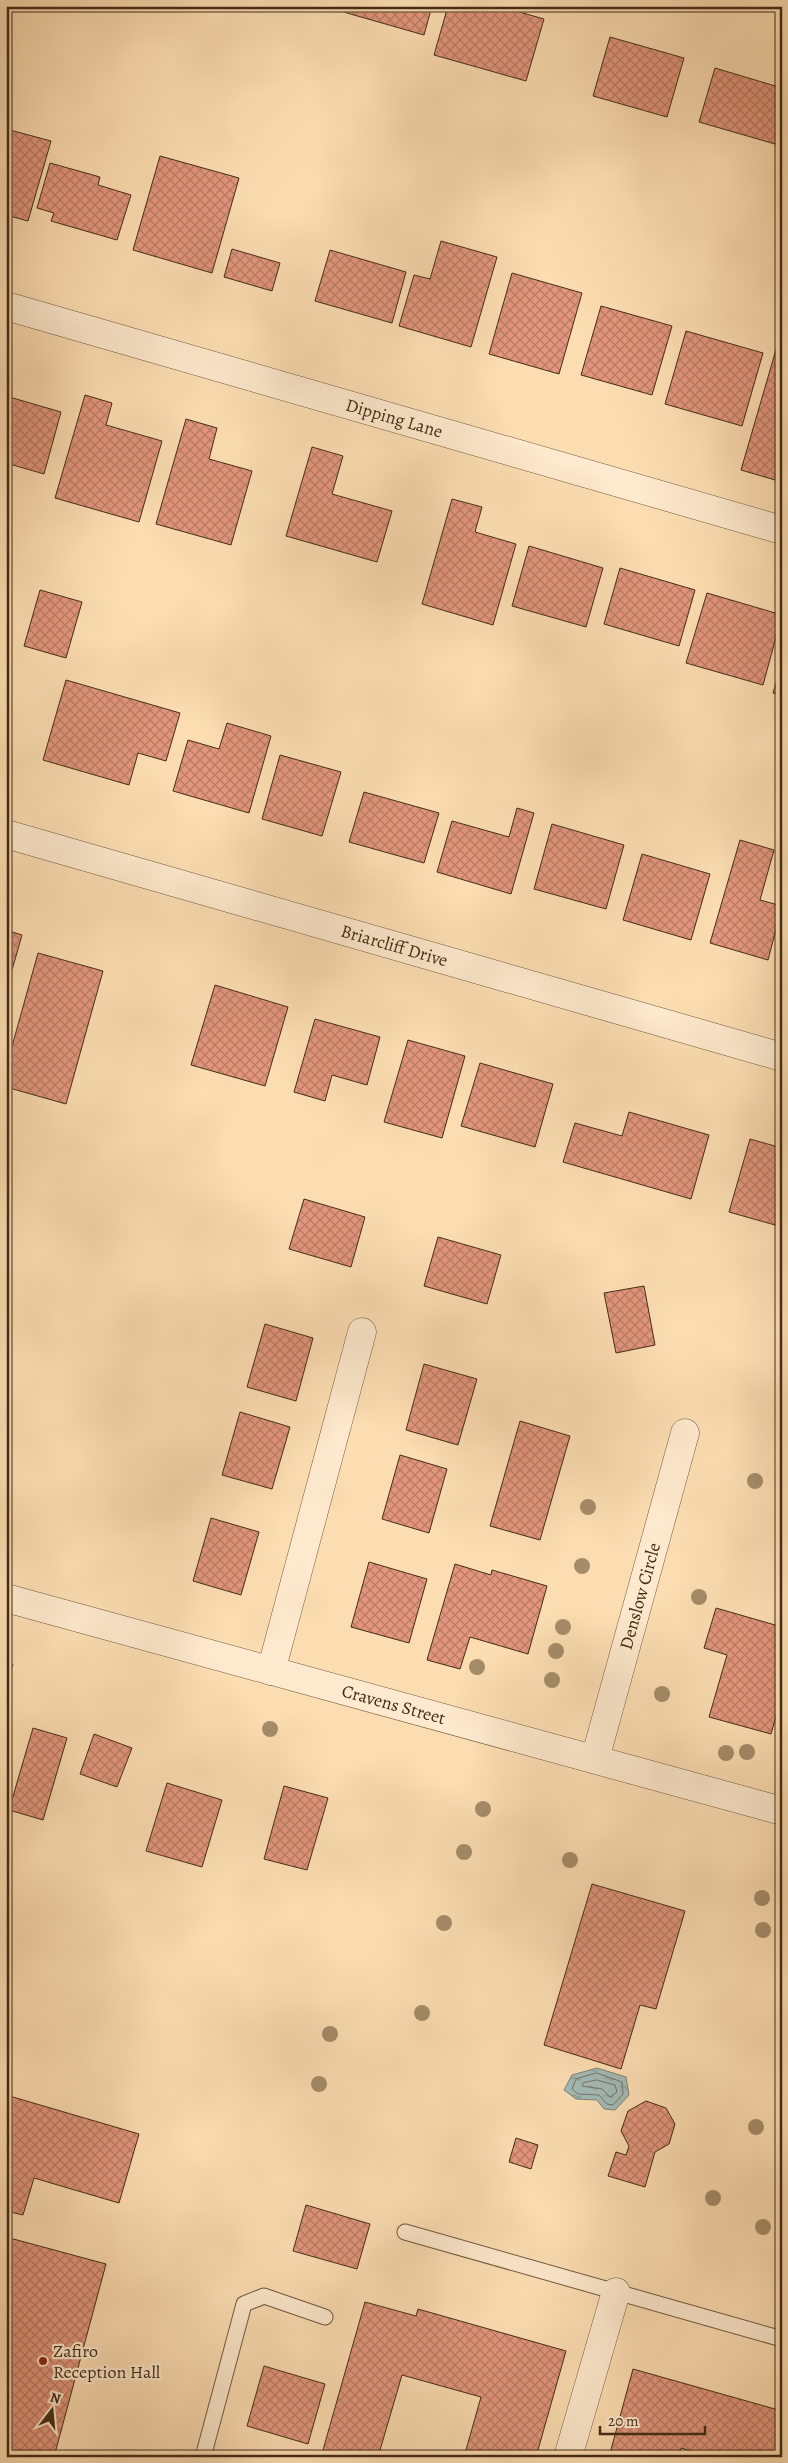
<svg xmlns="http://www.w3.org/2000/svg" width="788" height="2463" font-family="Alegreya,serif">
<style>
.water{fill:url(#water-ripples);stroke:#7d8176}
.lines{fill:none;stroke-linecap:round;stroke-linejoin:round}
.shore{stroke:#737366;stroke-width:1}
.building{fill:url(#building-cross-hatch);stroke:#432c17}
.lane-casing{stroke:#71583e;stroke-width:17}
.street-casing{stroke:#71583e;stroke-width:29}
.lane{stroke:#fde9cd;stroke-width:15}
.street{stroke:#fde9cd;stroke-width:28}
.tree{fill:#a58c69}
.poi-dot{fill:#8f2418;stroke:#fde9cd;stroke-width:2}
.labels{text-anchor:middle;stroke-width:4.5;stroke-linejoin:round;paint-order:stroke}
.street-label{font-size:18px;fill:#432c17;stroke:#fde9cd}
.poi-label{font-size:18px;fill:#432c17;stroke:#fde9cd;text-anchor:start}
</style>
<defs>
<pattern id="water-ripples" width="26" height="14" patternUnits="userSpaceOnUse" patternTransform="scale(1.25)"><rect width="26" height="14" fill="#a3bab6"/><path d="M2 4q2-2 4 0t4 0M15 11q2-2 4 0t4 0" fill="none" stroke="#869793"/></pattern>
<pattern id="building-cross-hatch" width="8" height="8" patternUnits="userSpaceOnUse" patternTransform="scale(1.25)"><rect width="8" height="8" fill="#e3967d"/><path d="M0 0l8 8M0 8l8-8" fill="none" stroke="#ba7b65"/></pattern>
</defs>
<rect width="100%" height="100%" fill="#fcddb2"/>
<filter id="stains"><feTurbulence type="fractalNoise" baseFrequency=".004" numOctaves="4"/><feColorMatrix values="0 0 0 0 .2 0 0 0 0 .09 0 0 0 0 .02 0 0 0 .5 -.17"/></filter>
<radialGradient id="worn" r=".72"><stop offset=".6" stop-color="#630" stop-opacity="0"/><stop offset="1" stop-color="#630" stop-opacity=".3"/></radialGradient>
<polygon class="water" points="597,2068 626,2077 629,2095 615,2110 604,2109 597,2100 576,2099 564,2090 572,2075"/>
<g class="lines">
<g class="shore">
<polygon points="597,2073 622,2082 623,2094 613,2105 607,2104 599,2095 578,2094 572,2089 576,2079"/>
<polygon points="597,2080 615,2085 617,2092 610,2097 602,2089 582,2086 583,2083"/>
</g>
</g>
<g class="building">
<polygon points="341,6 432,6 424,35 340,11"/>
<polygon points="448,6 498,6 544,19 526,81 434,55"/>
<polygon points="610,37 684,58 667,117 593,96"/>
<polygon points="715,68 782,88 782,146 699,122"/>
<polygon points="6,129 51,141 28,221 6,215"/>
<polygon points="160,156 239,178 212,273 133,250"/>
<polygon points="50,163 100,177 98,185 131,195 117,240 51,221 54,213 37,208"/>
<polygon points="441,241 497,257 471,347 399,326 414,275 430,279"/>
<polygon points="232,249 280,263 272,291 224,277"/>
<polygon points="330,250 406,272 392,323 315,301"/>
<polygon points="512,273 582,293 559,374 489,354"/>
<polygon points="601,306 672,326 652,395 581,375"/>
<polygon points="782,329 782,482 741,470"/>
<polygon points="686,331 763,353 742,426 665,404"/>
<polygon points="85,395 112,403 106,425 162,441 139,522 55,498"/>
<polygon points="6,396 61,412 44,474 6,463"/>
<polygon points="186,419 217,428 209,459 252,471 231,545 156,524"/>
<polygon points="312,447 343,456 332,494 392,511 377,562 286,536"/>
<polygon points="452,499 482,507 475,532 516,544 493,625 422,604"/>
<polygon points="529,546 603,568 586,627 512,606"/>
<polygon points="620,568 695,590 679,646 604,624"/>
<polygon points="40,590 82,602 66,658 24,646"/>
<polygon points="707,593 782,615 763,685 686,663"/>
<polygon points="782,664 782,695 773,693"/>
<polygon points="66,680 180,713 166,761 138,753 129,785 43,760"/>
<polygon points="227,723 271,736 249,813 173,791 188,740 219,749"/>
<polygon points="280,755 341,772 322,836 262,819"/>
<polygon points="364,792 439,813 424,863 349,842"/>
<polygon points="517,808 534,813 511,894 437,872 452,821 509,837"/>
<polygon points="552,824 624,845 606,909 534,889"/>
<polygon points="740,840 774,850 760,900 782,906 768,960 710,943"/>
<polygon points="642,854 710,874 691,940 623,920"/>
<polygon points="6,930 22,935 6,991"/>
<polygon points="38,953 103,971 66,1104 6,1087 6,1068"/>
<polygon points="215,985 288,1007 265,1086 191,1065"/>
<polygon points="315,1019 380,1037 367,1085 332,1075 325,1101 294,1092"/>
<polygon points="408,1040 465,1056 442,1138 384,1122"/>
<polygon points="480,1063 553,1084 535,1147 461,1126"/>
<polygon points="629,1112 709,1135 691,1199 563,1162 575,1123 622,1136"/>
<polygon points="750,1139 782,1148 782,1227 729,1212"/>
<polygon points="304,1199 365,1217 351,1267 289,1249"/>
<polygon points="438,1237 501,1255 487,1304 424,1286"/>
<polygon points="644,1286 655,1345 616,1353 604,1293"/>
<polygon points="265,1324 313,1338 296,1401 247,1387"/>
<polygon points="424,1364 477,1379 458,1445 406,1430"/>
<polygon points="240,1412 290,1427 272,1489 222,1475"/>
<polygon points="520,1421 570,1436 540,1540 490,1526"/>
<polygon points="400,1455 447,1469 429,1533 382,1519"/>
<polygon points="211,1518 259,1532 241,1595 193,1581"/>
<polygon points="369,1562 427,1579 409,1643 351,1627"/>
<polygon points="455,1564 491,1575 492,1570 547,1586 528,1654 470,1637 460,1669 427,1660"/>
<polygon points="716,1608 782,1627 782,1696 771,1734 709,1717 727,1655 704,1648"/>
<polygon points="6,1662 13,1664 6,1688"/>
<polygon points="33,1728 67,1738 43,1820 9,1810"/>
<polygon points="94,1734 132,1748 117,1787 80,1774"/>
<polygon points="167,1783 222,1800 202,1867 146,1851"/>
<polygon points="284,1786 328,1798 307,1870 264,1859"/>
<polygon points="592,1884 685,1911 656,2009 640,2005 621,2069 544,2045"/>
<polygon points="6,2095 139,2134 119,2203 34,2178 23,2215 6,2211"/>
<polygon points="646,2101 666,2108 675,2124 669,2144 655,2152 645,2187 608,2176 616,2152 626,2155 629,2146 621,2131 628,2111"/>
<polygon points="516,2138 538,2145 531,2169 509,2162"/>
<polygon points="306,2205 370,2224 357,2269 293,2251"/>
<polygon points="6,2237 106,2264 54,2457 6,2457"/>
<polygon points="365,2302 416,2316 418,2309 566,2351 536,2457 464,2457 481,2397 402,2375 378,2457 321,2457"/>
<polygon points="264,2366 325,2384 308,2444 247,2426"/>
<polygon points="633,2369 782,2411 782,2457 710,2457 681,2448 678,2457 609,2457"/>
<polygon points="92,2451 111,2457 91,2457"/>
</g>
<g class="lines">
<defs>
<g id="lane">
<polyline points="405,2232 782,2339"/>
<polyline points="203,2457 244,2304 264,2296 325,2317"/>
</g>
<g id="street">
<path id="s1" d="M6,306L782,530"/>
<path id="s2" d="M6,834L782,1057"/>
<path id="s3" d="M6,1598L782,1811"/>
<polyline points="271,1671 362,1332"/>
<path id="s4" d="M595,1759L685,1433"/>
<polyline points="568,2457 616,2292"/>
</g>
</defs>
<use href="#lane" class="lane-casing"/>
<use href="#street" class="street-casing"/>
<use href="#lane" class="lane"/>
<use href="#street" class="street"/>
</g>
<g class="tree">
<circle cx="755" cy="1481" r="8"/>
<circle cx="588" cy="1507" r="8"/>
<circle cx="582" cy="1566" r="8"/>
<circle cx="699" cy="1597" r="8"/>
<circle cx="563" cy="1627" r="8"/>
<circle cx="556" cy="1651" r="8"/>
<circle cx="477" cy="1667" r="8"/>
<circle cx="552" cy="1680" r="8"/>
<circle cx="662" cy="1694" r="8"/>
<circle cx="270" cy="1729" r="8"/>
<circle cx="747" cy="1752" r="8"/>
<circle cx="726" cy="1753" r="8"/>
<circle cx="483" cy="1809" r="8"/>
<circle cx="464" cy="1852" r="8"/>
<circle cx="570" cy="1860" r="8"/>
<circle cx="762" cy="1898" r="8"/>
<circle cx="444" cy="1923" r="8"/>
<circle cx="763" cy="1930" r="8"/>
<circle cx="422" cy="2013" r="8"/>
<circle cx="330" cy="2034" r="8"/>
<circle cx="319" cy="2084" r="8"/>
<circle cx="756" cy="2127" r="8"/>
<circle cx="713" cy="2198" r="8"/>
<circle cx="763" cy="2227" r="8"/>
</g>
<circle class="poi-dot" cx="43" cy="2361" r="5"/>
<g class="labels">
<g class="street-label">
<text dy="6" stroke="none"><textPath href="#s1" startOffset="404">Dipping Lane</textPath></text>
<text dy="6" stroke="none"><textPath href="#s2" startOffset="404">Briarcliff Drive</textPath></text>
<text dy="6" stroke="none"><textPath href="#s4" startOffset="169">Denslow Circle</textPath></text>
<text dy="6" stroke="none"><textPath href="#s3" startOffset="402">Cravens Street</textPath></text>
</g>
<g class="poi-label">
<text x="53" y="2357">Zafiro<tspan x="53" dy="21">Reception Hall</tspan></text>
</g>
</g>
<rect width="788" height="2463" fill="none" stroke="#fcddb2" stroke-width="25"/>
<rect x="8" y="8" width="773" height="2448" fill="none" stroke="#432c17" stroke-width="2.5"/>
<rect x="12" y="12" width="763" height="2438" fill="none" stroke="#432c17"/>
<g transform="translate(52 2410) rotate(16)" stroke="#fde9cd" stroke-width="4" paint-order="stroke">
<path d="M0-4L9 19L0 12L-9 19Z" fill="#432c17"/>
<text y="-8" font-size="14" font-weight="bold" text-anchor="middle" fill="#432c17">N</text>
</g>
<path d="M600 2426v8h105v-8" fill="none" stroke="#432c17" stroke-width="2.5"/>
<text x="608" y="2426" font-size="15" fill="#432c17" stroke="#fde9cd" stroke-width="4" paint-order="stroke">20 m</text>
<rect width="100%" height="100%" filter="url(#stains)"/>
<rect width="100%" height="100%" fill="url(#worn)"/>
</svg>
